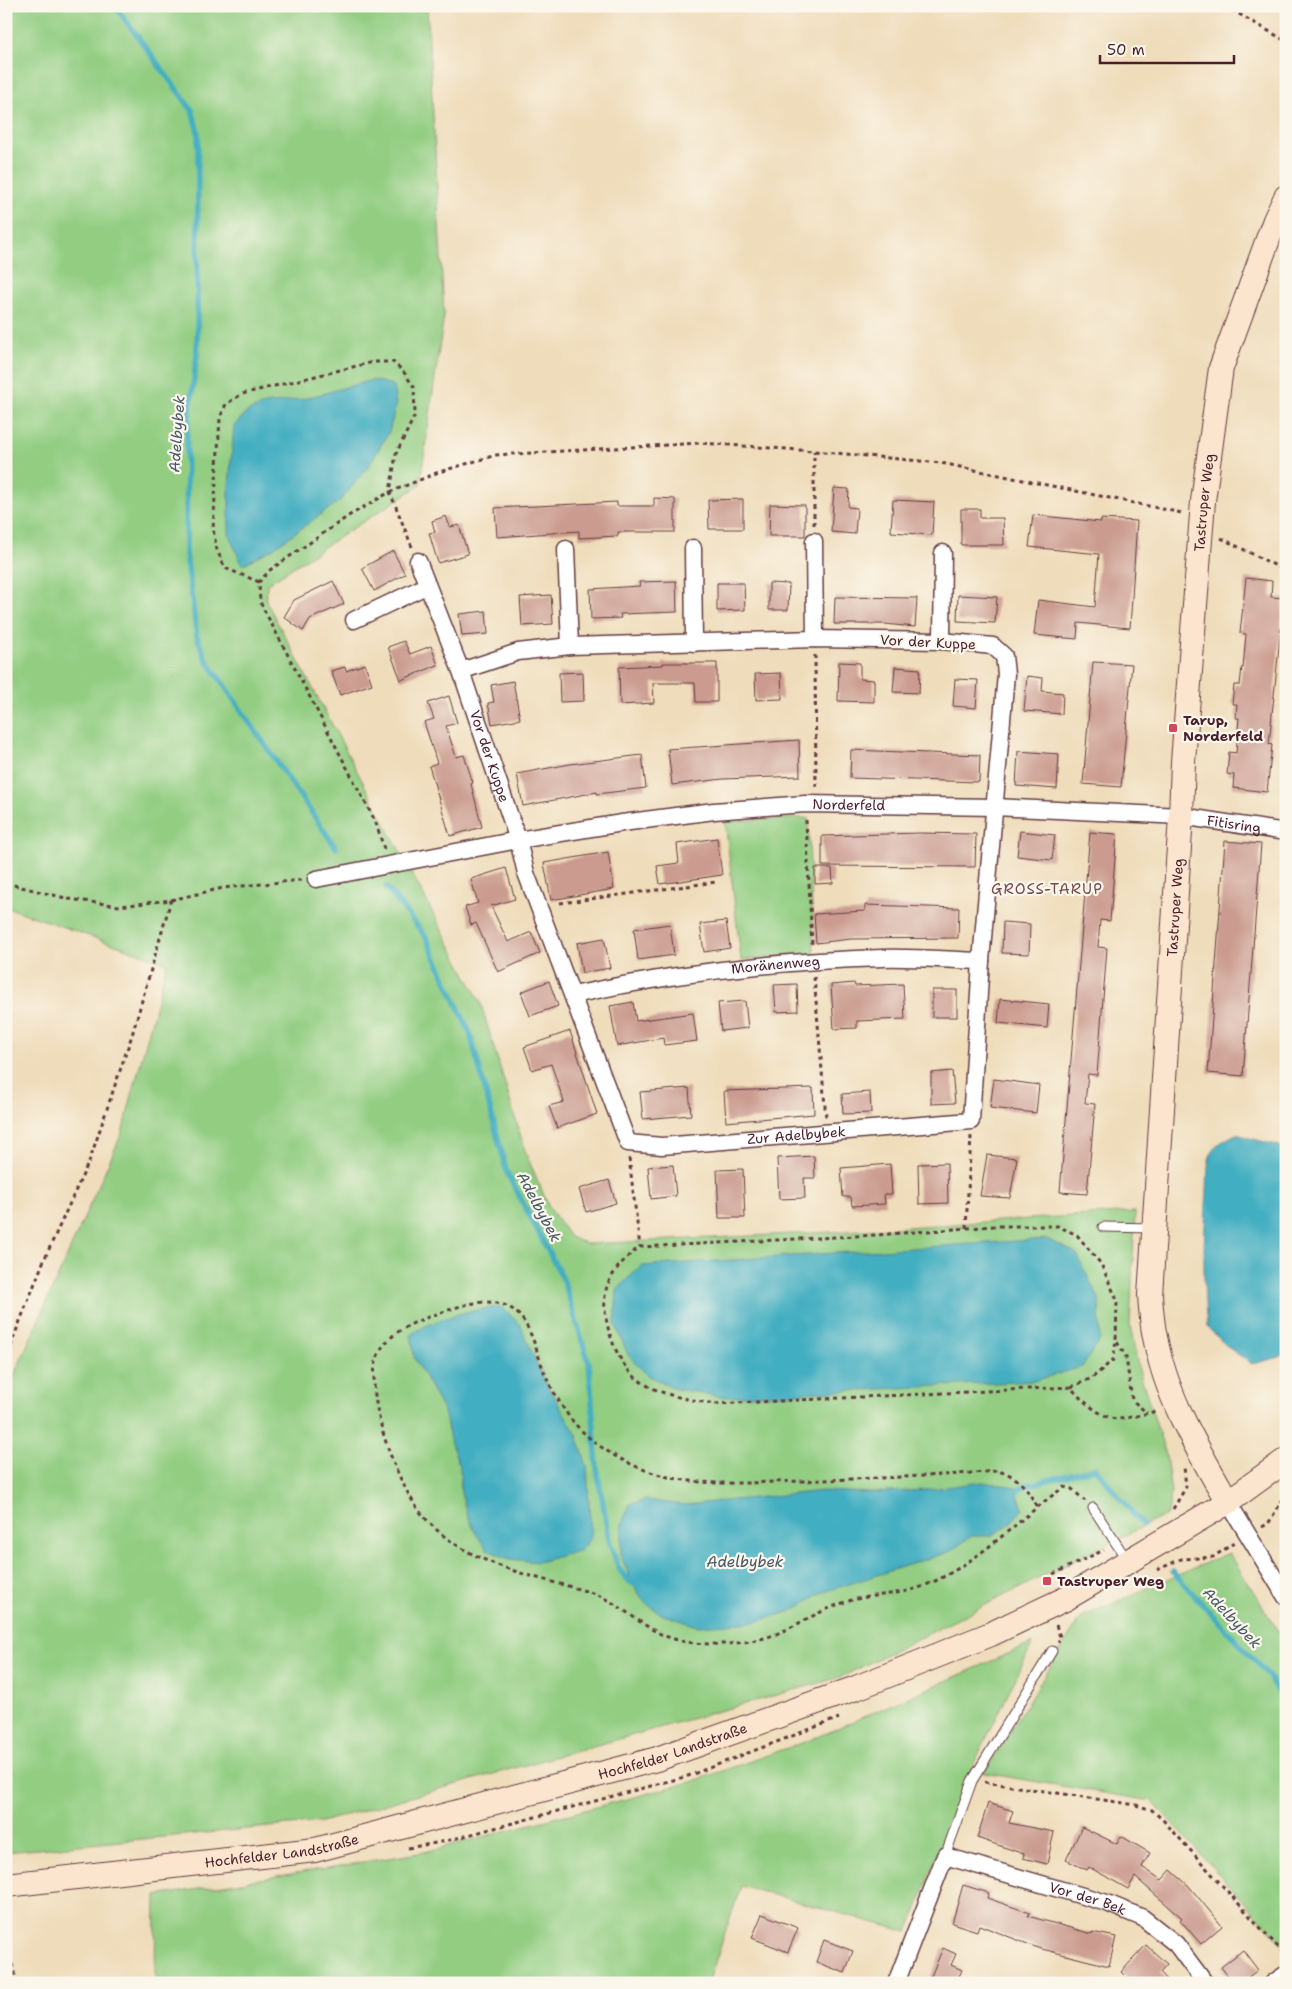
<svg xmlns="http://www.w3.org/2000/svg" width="1292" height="1989" font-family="'Shantell Sans',sans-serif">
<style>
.green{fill:#92cd82;stroke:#6e7656}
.water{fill:#42aec1;stroke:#466676}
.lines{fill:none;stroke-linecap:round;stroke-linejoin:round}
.stream{stroke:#42aec1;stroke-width:5.5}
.building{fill:#cb9b8f}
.lane-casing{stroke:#633b40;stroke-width:11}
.street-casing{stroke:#633b40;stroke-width:19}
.secondary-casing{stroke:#633b40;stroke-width:26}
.path{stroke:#633b40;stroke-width:3;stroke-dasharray:4 4;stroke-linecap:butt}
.lane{stroke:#fff;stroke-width:9}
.street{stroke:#fff;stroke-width:16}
.secondary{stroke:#fbe5cf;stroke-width:24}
.poi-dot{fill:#d1495b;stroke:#fbf7ec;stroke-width:2}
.labels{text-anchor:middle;stroke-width:4.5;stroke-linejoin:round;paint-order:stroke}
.street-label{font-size:14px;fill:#4a1f2b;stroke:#fbf7ec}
.poi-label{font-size:14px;font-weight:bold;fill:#4a1f2b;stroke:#fbf7ec;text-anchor:start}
.water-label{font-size:15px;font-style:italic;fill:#475867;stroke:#fbf7ec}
.neighbourhood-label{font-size:15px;letter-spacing:1px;fill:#774a4e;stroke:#fbf7ec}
</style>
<rect width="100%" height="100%" fill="#fbf7ec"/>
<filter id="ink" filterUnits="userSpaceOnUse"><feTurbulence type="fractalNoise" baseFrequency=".02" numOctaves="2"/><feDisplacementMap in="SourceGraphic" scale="10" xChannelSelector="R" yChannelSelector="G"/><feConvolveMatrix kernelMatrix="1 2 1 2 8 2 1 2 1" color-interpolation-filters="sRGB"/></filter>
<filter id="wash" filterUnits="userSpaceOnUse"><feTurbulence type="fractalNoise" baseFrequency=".0096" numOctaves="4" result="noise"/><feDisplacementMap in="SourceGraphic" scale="20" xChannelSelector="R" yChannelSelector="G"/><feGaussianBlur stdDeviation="1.12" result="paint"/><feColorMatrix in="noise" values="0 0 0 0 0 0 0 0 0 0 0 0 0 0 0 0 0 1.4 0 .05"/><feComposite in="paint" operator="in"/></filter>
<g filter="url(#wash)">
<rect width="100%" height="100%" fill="#efdcba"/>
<g class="green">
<polygon points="6,6 427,6 444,314 420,485 267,584 266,601 480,1001 526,1154 549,1207 570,1237 587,1244 832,1232 1135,1212 1130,1325 1138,1367 1166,1455 1171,1493 1168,1514 841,1677 321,1822 6,1852 6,1393 122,1133 167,963 6,907"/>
<polygon points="808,818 814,954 741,960 725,821"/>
<polygon points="1229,1553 1286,1643 1286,1948 1152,1801 984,1773 1081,1617"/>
<polygon points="1033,1643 962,1788 908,1932 741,1886 708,1983 155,1983 156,1896 425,1852 691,1782 810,1740"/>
</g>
<g class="water">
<polygon points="372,380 393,385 396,405 389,432 368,467 341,500 272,549 242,565 229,535 229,486 234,426 247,412 265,404 303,399"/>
<path d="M1236,1134L1286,1148V1353L1280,1357L1252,1364L1229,1348L1207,1327C1202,1281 1204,1236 1207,1190C1208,1179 1206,1162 1212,1152C1217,1143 1227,1139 1236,1134Z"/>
<polygon points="1047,1239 1076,1253 1099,1299 1100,1340 1082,1367 1034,1381 725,1397 676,1389 648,1376 628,1355 615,1324 617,1289 641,1266"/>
<path d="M502,1307L520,1324L544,1380L577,1435L587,1466L591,1538L579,1551L538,1562L509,1559L488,1550L476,1534L467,1514L461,1493L460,1466L451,1444L444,1412L414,1357L411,1334C440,1317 469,1309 502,1307Z"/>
<polygon points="982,1482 1016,1487 1023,1509 1008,1525 991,1536 972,1536 949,1552 821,1593 792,1611 755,1622 698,1626 663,1615 645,1603 631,1581 621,1556 622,1524 630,1504 646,1500 684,1505 823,1491 871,1493 925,1490"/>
</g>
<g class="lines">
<g class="stream">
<polyline points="115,6 192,110 198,132 197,355 187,431 186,553 197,637 206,659 336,848"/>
<polyline points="386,887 426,937 470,1033 507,1173 563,1279 589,1363 597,1468 609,1540 619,1569 630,1582 638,1586"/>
<polyline points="1012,1492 1025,1486 1095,1468 1143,1525"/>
<polyline points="1173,1572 1268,1675 1286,1707"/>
</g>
</g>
<g id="blocks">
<g class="building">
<polygon points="834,488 849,489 848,507 857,508 855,534 831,532"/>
<polygon points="654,498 675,499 675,532 618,532 618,536 579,538 579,531 497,537 495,508 617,502 617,506 654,506"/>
<polygon points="743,499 743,529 709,529 708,500"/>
<polygon points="893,500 934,502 932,535 891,532"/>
<polygon points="770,504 805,505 805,536 769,536"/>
<polygon points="961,509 980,509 980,518 1003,518 1004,545 961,545"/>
<polygon points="1033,515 1101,522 1101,519 1137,521 1130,628 1078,623 1077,639 1034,635 1038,600 1095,607 1099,554 1029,547"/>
<polygon points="446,516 450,527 459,525 468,554 438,563 429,533 435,532 432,521"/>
<polygon points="393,551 405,574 374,591 362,568"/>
<polygon points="1246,578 1272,581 1271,597 1284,598 1269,744 1272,745 1267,792 1233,788 1234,775 1227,774 1229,752 1236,753 1239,718 1236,718 1237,704 1232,704 1234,685 1240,685 1242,667 1243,668 1246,634 1240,633"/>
<polygon points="333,581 344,604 310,619 303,631 284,617 294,600"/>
<polygon points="676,581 677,612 620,614 621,618 591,619 590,589 640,586 639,582"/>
<polygon points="717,583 744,583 745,610 717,611"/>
<polygon points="769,583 789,584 788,610 769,610"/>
<polygon points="551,595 553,624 522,626 520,597"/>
<polygon points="958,595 997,597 995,623 957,621"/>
<polygon points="835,597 917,598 915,627 885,624 834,624"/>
<polygon points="486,611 488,634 462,636 459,614"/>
<polygon points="404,641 410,654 431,646 438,665 401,680 388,647"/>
<polygon points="839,662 860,663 860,679 874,680 874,702 838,701"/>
<polygon points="1093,662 1132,664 1121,787 1083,784"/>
<polygon points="663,663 717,663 717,702 696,702 695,683 653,683 654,703 620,705 619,667 663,665"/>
<polygon points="365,664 372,684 340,695 331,671 345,667 346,671"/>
<polygon points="895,667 920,669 919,693 893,692"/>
<polygon points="583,672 584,701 560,702 559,673"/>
<polygon points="781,673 782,699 756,700 755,674"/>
<polygon points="1027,676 1043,678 1042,691 1063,693 1062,714 1024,711"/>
<polygon points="955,679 978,680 976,708 953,706"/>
<polygon points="513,681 520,719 492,724 488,703 494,702 491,685"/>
<polygon points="449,696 457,723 446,726 456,757 464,755 473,783 471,784 482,827 450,836 429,766 437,763 424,722 434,719 428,703"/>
<polygon points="799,740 800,776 723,779 672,785 668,749"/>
<polygon points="851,750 980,755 979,782 850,778"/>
<polygon points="1018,751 1059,754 1057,789 1016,786"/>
<polygon points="642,755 646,788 597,794 597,792 523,806 517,774 570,764"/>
<polygon points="1020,831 1055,835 1052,860 1017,856"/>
<polygon points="1090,832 1117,834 1110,921 1100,920 1098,947 1107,948 1097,1075 1088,1074 1085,1103 1095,1104 1087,1194 1060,1192"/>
<polygon points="919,833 976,834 975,867 822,866 822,836"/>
<polygon points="717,838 722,875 660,884 657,866 679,863 677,844"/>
<polygon points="1225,841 1261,844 1243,1076 1208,1073"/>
<polygon points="608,852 614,889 551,900 544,863"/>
<polygon points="506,868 515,899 491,906 508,942 531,932 540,953 498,972 476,923 471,925 465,907 478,903 471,879"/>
<polygon points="815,868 832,868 833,883 815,884"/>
<polygon points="865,905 959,908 958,938 851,939 816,943 814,914 865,911"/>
<polygon points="726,921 730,948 704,952 700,924"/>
<polygon points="1003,922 1030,924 1029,954 1002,953"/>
<polygon points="670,924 674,955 638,960 634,929"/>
<polygon points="604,938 610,968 582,973 577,943"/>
<polygon points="549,981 558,1006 530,1016 521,992"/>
<polygon points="854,983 855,986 903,984 905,1019 857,1021 857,1028 834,1029 831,985"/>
<polygon points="797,984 798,1011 776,1012 774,985"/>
<rect x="932" y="990" width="25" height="27"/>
<polygon points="1000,999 1049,1004 1047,1028 998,1023"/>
<polygon points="745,1001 748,1028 721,1031 718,1003"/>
<polygon points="633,1002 636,1021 693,1013 697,1041 664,1045 663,1038 617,1046 610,1006"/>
<polygon points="570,1031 597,1114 557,1128 549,1106 564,1102 551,1064 532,1070 524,1047"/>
<polygon points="952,1071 955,1103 931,1104 931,1073"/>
<polygon points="994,1079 1039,1085 1036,1113 990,1108"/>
<polygon points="689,1088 691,1115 643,1119 640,1092"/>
<polygon points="813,1088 814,1114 726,1122 724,1091"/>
<polygon points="870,1092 871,1113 843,1114 842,1094"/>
<polygon points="987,1155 1017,1158 1010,1198 980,1196"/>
<polygon points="814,1156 815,1178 804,1178 805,1198 779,1199 777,1158"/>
<polygon points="947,1163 948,1203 919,1204 918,1164"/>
<polygon points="890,1164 892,1194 884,1194 885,1204 852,1206 851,1197 843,1197 841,1168"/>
<polygon points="673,1165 676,1196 651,1199 648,1167"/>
<polygon points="743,1169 745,1218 719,1218 717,1170"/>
<polygon points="609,1180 616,1203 586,1212 579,1189"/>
<polygon points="988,1803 1013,1811 1009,1823 1054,1832 1047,1864 1023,1858 1024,1854 977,1838"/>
<polygon points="1082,1827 1117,1844 1121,1836 1150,1853 1142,1867 1162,1880 1171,1870 1188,1885 1222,1926 1201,1944 1180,1920 1182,1918 1135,1877 1128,1889 1089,1867 1087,1870 1066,1860"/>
<polygon points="963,1885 989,1893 987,1898 1030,1913 1028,1916 1092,1934 1092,1932 1116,1937 1109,1966 1038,1948 979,1925 977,1931 952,1923"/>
<polygon points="762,1914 798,1928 788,1952 752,1938"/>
<polygon points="824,1940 853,1951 845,1973 816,1962"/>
<polygon points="1146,1945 1167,1964 1160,1972 1170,1983 1132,1983 1121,1972"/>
<polygon points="943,1948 956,1954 951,1965 962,1970 956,1983 928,1983"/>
<polygon points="1243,1950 1258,1970 1240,1983 1233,1983 1221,1967"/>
</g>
</g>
</g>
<g filter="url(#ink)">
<use href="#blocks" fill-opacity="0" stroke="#633b40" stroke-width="1"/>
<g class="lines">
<defs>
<g id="lane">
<polyline points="1103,1227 1154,1228"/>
<polyline points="1093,1508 1127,1560"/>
<polyline points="945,1856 972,1781 1052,1651"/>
</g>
<g id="street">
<polyline points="814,541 815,639"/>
<polyline points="693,548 694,643"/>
<polyline points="566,549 570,646"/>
<path id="s1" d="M418,561L461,671L518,840L526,873L628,1143L662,1146L971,1121L981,961L1006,674L1004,656L993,646L942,641L815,639L570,646L518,652L461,671"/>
<polyline points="354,620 426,586"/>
<polyline points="942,641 943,553"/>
<path id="s2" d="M316,879L518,840L622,823L714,811L805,804L995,807L1181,816L1286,832"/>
<path id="s3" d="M573,995C674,973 778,961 882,958C915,957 948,960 981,961"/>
<polyline points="1228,1502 1286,1597"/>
<path id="s4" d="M896,1983L945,1856L1107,1903L1143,1918L1176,1944L1205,1983"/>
<polyline points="1273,1983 1286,1974"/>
</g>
<g id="secondary">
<path id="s5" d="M1228,1502C1198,1450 1166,1397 1155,1337C1152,1324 1151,1309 1150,1295L1181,816L1183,762L1203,501L1221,368L1275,220L1286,197"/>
<path id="s6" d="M6,1885L315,1850L657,1759L856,1688L991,1634L1065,1599L1228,1502L1286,1460"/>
</g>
</defs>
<use href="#lane" class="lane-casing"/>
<use href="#street" class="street-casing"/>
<use href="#secondary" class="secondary-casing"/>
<g class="path">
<polyline points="1225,6 1286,41"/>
<polyline points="814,525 814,451"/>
<polyline points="1221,538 1286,571"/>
<polyline points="259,582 225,568 217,550 213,529 220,418 226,404 242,394 373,362 393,362 403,371 414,387 415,415 396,454 390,492 412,547"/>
<polyline points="815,655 816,788"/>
<polyline points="806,820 812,946"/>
<polyline points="384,849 376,823 260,602 259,582 270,570 350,515 390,492 439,472 496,455 701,443 814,451 941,463 1182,513"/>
<polyline points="6,883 69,899 120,906 171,900 223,888 301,880"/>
<polyline points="560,903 716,882"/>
<polyline points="814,977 826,1118"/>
<polyline points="629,1158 640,1247"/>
<polyline points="966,1228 971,1136"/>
<polyline points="6,1320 13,1339 6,1372"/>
<polyline points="13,1339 44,1260 90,1159 132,1035 171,900"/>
<polyline points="1117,1342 1126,1357 1132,1400 1147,1413"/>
<path d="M1071,1387L1092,1378L1113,1360L1116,1341L1117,1300L1101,1264L1077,1235L1058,1226H994L876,1235L640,1247C626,1257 615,1268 608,1284C597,1309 615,1362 636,1378C659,1396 688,1399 715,1404L1071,1387C1079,1399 1103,1419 1118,1419C1131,1418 1144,1414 1157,1411"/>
<path d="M1037,1506C1026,1488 1018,1474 996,1471C932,1477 867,1478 802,1481C755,1482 703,1488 657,1474C627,1465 597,1448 575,1424C564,1411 553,1392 546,1376C535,1352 531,1312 501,1304C480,1298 457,1307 437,1314C416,1321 389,1332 379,1353C361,1391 396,1482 421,1513C460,1563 529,1575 586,1591C622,1601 643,1632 678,1640C707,1647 745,1645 774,1635C796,1626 817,1612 840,1604C867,1593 898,1597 926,1585C979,1563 1018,1519 1064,1487L1072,1489L1085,1501"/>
<polyline points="1173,1509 1186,1487 1184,1467"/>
<polyline points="1262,1527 1268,1524 1286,1494"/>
<polyline points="1157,1570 1181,1559 1213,1557 1234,1543"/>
<polyline points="1053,1574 1104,1550"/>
<polyline points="1056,1625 1060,1637 1058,1642"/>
<polyline points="985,1782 1136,1805 1152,1810 1163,1820 1286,1956"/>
<polyline points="408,1848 446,1841 688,1776 839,1718"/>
<polyline points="12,1964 17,1983"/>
</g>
<use href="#lane" class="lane"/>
<use href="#street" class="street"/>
<use href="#secondary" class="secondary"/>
</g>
</g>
<g class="poi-dot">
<rect x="1168" y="723" width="10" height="10" rx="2.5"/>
<rect x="1042" y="1576" width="10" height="10" rx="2.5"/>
</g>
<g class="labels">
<g class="street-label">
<text dy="5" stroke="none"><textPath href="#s5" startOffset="1018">Tastruper Weg</textPath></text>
<text transform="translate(928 642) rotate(3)" y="5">Vor der Kuppe</text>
<text dy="5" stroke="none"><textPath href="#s1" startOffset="208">Vor der Kuppe</textPath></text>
<text dy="5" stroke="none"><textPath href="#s2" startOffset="539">Norderfeld</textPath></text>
<text dy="5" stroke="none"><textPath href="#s2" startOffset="925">Fitisring</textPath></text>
<text dy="5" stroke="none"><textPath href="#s5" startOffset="612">Tastruper Weg</textPath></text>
<text dy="5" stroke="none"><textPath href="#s3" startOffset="205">Moränenweg</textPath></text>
<text dy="5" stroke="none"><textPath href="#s1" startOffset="788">Zur Adelbybek</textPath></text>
<text dy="5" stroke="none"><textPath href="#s6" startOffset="682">Hochfelder Landstraße</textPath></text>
<text dy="5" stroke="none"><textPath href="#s6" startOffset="278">Hochfelder Landstraße</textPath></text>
<text dy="5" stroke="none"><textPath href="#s4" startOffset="285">Vor der Bek</textPath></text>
</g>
<g class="poi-label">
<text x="1183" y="725">Tarup,<tspan x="1183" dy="16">Norderfeld</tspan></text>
<text x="1057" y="1586">Tastruper Weg</text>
</g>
<g class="water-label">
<text transform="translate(177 434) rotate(-86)" y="5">Adelbybek</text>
<text transform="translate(539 1207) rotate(62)" y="5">Adelbybek</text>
<text x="745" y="1567">Adelbybek</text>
<text transform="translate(1232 1618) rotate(47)" y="5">Adelbybek</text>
</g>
<g class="neighbourhood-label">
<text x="1047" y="894">GROSS-TARUP</text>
</g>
</g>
<rect width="1292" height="1989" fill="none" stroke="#fbf7ec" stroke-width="25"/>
<path d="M1100 55v8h134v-8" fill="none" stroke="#4a1f2b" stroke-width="2.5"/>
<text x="1107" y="55" font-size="15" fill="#4a1f2b" stroke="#fbf7ec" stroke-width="4" paint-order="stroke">50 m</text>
</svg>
